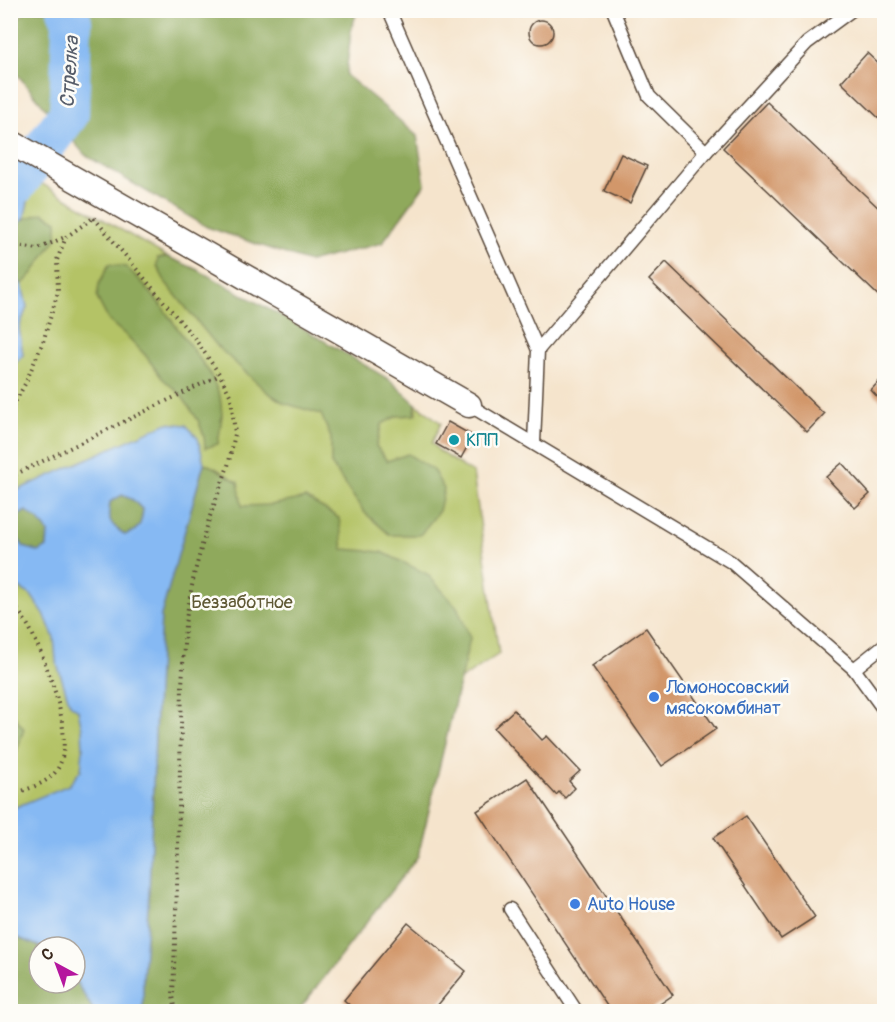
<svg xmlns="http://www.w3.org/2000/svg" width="895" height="1022" font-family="Pangolin,sans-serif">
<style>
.green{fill:#b4c366;stroke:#787642;stroke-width:1.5;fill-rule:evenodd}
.forest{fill:#8fa95b;stroke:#656a3c;stroke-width:1.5}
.water{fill:#86b9f3;stroke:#607288;stroke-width:1.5;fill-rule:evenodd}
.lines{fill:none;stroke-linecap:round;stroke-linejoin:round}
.river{stroke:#86b9f3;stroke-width:40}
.building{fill:#d2976b}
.service-casing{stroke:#574638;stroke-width:15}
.minor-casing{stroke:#574638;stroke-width:27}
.path{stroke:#574638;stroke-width:4;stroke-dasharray:1.5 4.5;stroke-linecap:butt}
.service{stroke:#fff;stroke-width:12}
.minor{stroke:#fff;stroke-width:24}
.culture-dot{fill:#0f9aa8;stroke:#fdfcf7;stroke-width:2}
.shop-dot{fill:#3f7fe0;stroke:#fdfcf7;stroke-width:2}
.labels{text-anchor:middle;stroke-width:5;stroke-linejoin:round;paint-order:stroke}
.culture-label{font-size:18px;fill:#0d838f;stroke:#fdfcf7;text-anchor:start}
.park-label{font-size:18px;fill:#5f5834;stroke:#fdfcf7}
.shop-label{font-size:18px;fill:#366cbe;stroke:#fdfcf7;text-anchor:start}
.water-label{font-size:20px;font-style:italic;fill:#555c69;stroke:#fdfcf7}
</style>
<rect width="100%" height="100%" fill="#fdfcf7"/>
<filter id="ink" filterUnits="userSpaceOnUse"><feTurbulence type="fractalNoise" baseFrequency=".0167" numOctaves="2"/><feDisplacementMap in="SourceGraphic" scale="12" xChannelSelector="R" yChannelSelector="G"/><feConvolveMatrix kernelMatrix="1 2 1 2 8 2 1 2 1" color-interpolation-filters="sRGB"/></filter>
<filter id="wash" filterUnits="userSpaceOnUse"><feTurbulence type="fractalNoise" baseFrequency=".008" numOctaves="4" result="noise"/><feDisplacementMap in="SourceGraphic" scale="24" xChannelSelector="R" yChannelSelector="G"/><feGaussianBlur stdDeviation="1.35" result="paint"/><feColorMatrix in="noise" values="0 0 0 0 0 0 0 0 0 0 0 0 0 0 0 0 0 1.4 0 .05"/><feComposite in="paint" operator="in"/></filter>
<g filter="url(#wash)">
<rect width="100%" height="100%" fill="#f5e4cc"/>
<path class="green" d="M39,182L168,257L158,258L406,415L417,414L416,404L441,423L432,443L440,452L473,473L499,654L460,680L418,856L298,1011H11L10,368L23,355L19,328L27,307L22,285L11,274V230L24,219L29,197ZM39,947H75V983H39Z"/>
<g class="forest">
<polygon points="28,10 357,11 351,31 346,75 382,105 417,136 425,184 382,243 309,262 207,227 85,155 11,67 11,42 19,17"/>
<polygon points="43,213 57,221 57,237 33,273 22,285 11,274 10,230 24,219"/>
<polygon points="168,257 198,270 294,323 390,380 416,404 415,415 397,416 382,424 376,446 387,461 408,454 433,470 444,489 439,511 420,535 390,535 364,512 331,464 331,438 321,414 284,403 267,392 218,347 166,283 157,266 158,258"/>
<polygon points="109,264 126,267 139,279 160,304 209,372 220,396 222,415 218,444 205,448 204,436 198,420 181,395 162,378 146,356 128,337 109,321 97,298 99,284"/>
<polygon points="204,463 215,468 238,482 242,506 271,505 306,498 339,518 343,549 382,552 427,574 457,607 470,638 418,856 298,1011 143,1012 143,977 149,893 156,709 161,615"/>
<path d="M122,495L133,500L143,510C141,525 140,530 125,535C110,525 107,520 110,502Z"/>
<polygon points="26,511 39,520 48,532 47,547 38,552 24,547 11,529 14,518"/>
<polygon points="11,712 24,729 11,768"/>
<polygon points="10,935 41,947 39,947 39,983 75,983 75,980 94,1011 11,1011"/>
</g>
<g class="water">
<polygon points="11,164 39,182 29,197 24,219 11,230"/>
<polygon points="11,274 22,285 27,307 19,328 23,355 11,368"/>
<path d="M167,423L186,425L198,438L204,463L161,615L156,709L149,893L143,977V1011H94L75,980V947H41L11,935V809L69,785L81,770L83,749L82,729L78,710L70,704L56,661L54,638L45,616L31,595L16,586L11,581V493ZM122,495L133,500L143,510C141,525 140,530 125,535C110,525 107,520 110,502ZM26,511L39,520L48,532L47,547L39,552L24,547L11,529L14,518Z"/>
</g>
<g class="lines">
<polyline class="river" points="10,189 16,185 69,114 72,21 67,10"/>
</g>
<g id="blocks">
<g class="building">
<circle cx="541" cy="32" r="12"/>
<polygon points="867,53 884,69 884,123 841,82"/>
<polygon points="767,102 884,213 884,301 723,148"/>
<polygon points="621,154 647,166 630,203 604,191"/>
<polygon points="666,262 824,414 807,432 649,280"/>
<polygon points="884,376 884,404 871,390"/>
<polygon points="448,422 473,436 461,458 436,444"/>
<polygon points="842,463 870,494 855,508 826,477"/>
<polygon points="646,628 716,729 662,766 592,666"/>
<polygon points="514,710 542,740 547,736 580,771 569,781 575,788 565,798 559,792 556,795 494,728"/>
<polygon points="527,778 673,995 648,1012 611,1012 477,811"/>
<polygon points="746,816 815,917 781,939 713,838"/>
<polygon points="408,923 466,971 432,1012 357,1012 344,1000"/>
</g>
</g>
</g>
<g filter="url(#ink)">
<use href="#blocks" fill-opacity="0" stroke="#574638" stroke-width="1.5"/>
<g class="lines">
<defs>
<g id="service">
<polyline points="389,10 538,350 534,443"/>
<polyline points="613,10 649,96 706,152"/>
<polyline points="538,350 706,152 807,43 852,10"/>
<polyline points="469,405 731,562 854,669 884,710"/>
<polyline points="854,669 884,645"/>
<polyline points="510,909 577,1012"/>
</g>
<polyline id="minor" points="10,142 469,405"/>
</defs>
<use href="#service" class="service-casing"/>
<use href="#minor" class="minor-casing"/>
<g class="path">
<polyline points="94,218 195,339 220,375 231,397 235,434 228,466 209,519 194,575 185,624 182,687 177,886 173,996 176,1012"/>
<polyline points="10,245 38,249 65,237"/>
<polyline points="10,412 25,384 43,342 58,292 57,260 66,237 93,218"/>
<polyline points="10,477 220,375"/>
<path d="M10,600C18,610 26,621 31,631C46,662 74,731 60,764C53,783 27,789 10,795"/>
</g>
<use href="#service" class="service"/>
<use href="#minor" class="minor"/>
</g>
</g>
<circle class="culture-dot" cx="454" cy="440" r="6"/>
<g class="shop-dot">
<circle cx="654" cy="697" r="6"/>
<circle cx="575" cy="904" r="6"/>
</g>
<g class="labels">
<g class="culture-label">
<text x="466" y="446">КПП</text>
</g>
<g class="park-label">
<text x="242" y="608">Беззаботное</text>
</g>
<g class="shop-label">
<text x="666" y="693">Ломоносовский<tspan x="666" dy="21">мясокомбинат</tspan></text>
<text x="587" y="910">Auto House</text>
</g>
<g class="water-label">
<text transform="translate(69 72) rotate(-86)" y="7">Стрелка</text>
</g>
</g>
<rect width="895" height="1022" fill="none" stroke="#fdfcf7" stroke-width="36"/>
<g transform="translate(57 965) rotate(319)"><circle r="28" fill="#fdfcf7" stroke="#afa8a0" stroke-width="1.5"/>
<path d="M0-4.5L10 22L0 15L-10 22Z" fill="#b5179e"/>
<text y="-9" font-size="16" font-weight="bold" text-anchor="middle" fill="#3b2a1e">С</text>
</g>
</svg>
